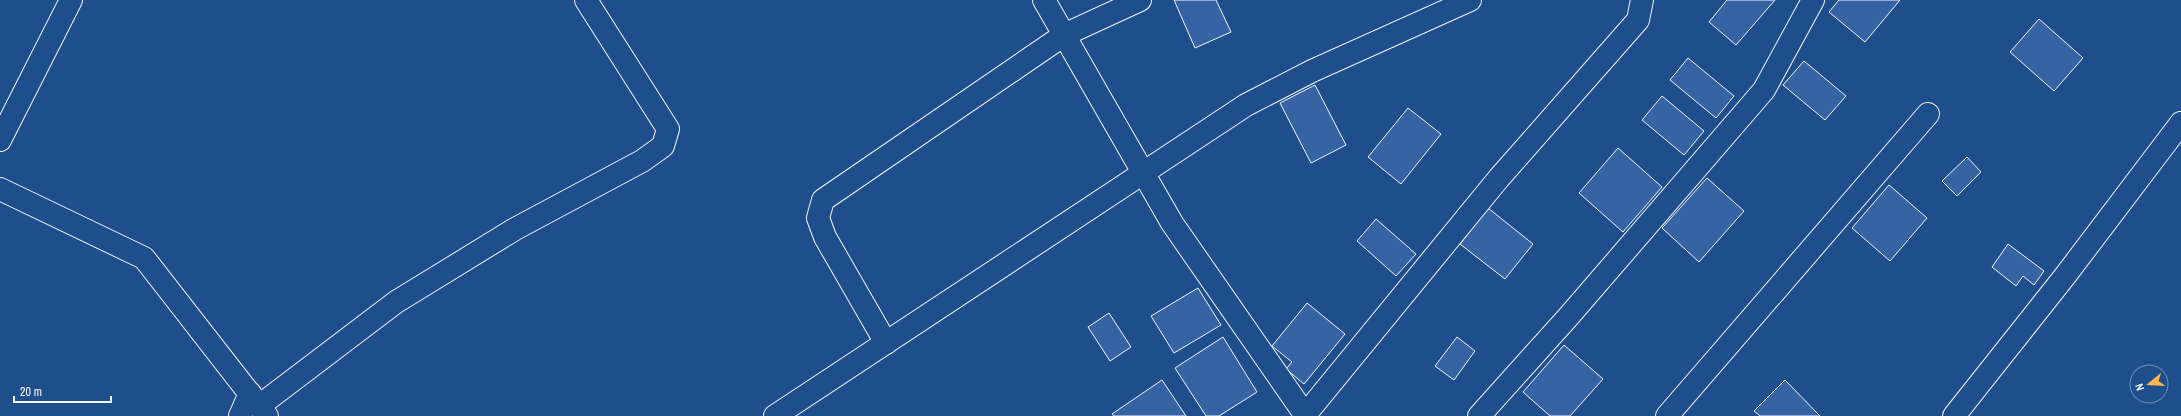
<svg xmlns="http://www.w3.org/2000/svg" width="2181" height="416" font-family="'Archivo Narrow',sans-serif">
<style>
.building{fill:#3563a3;stroke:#f2f6ff}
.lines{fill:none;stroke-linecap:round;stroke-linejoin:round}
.minor-casing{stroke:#f2f6ff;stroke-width:24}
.major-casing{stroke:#f2f6ff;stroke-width:24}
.minor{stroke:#1f4e8c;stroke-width:22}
.major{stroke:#1f4e8c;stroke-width:22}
</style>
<rect width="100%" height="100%" fill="#1f4e8c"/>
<g class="building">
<polygon points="1174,0 1216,0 1231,32 1195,48"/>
<polygon points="1727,0 1775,0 1736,45 1709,22"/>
<polygon points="1839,0 1900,0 1865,42 1829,12"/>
<polygon points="2039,19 2083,58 2054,91 2010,52"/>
<polygon points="1688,58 1734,96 1716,118 1670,80"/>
<polygon points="1804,61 1846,96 1825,120 1783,85"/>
<polygon points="1315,85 1346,145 1311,163 1280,103"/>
<polygon points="1662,96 1704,131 1684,155 1642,120"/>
<polygon points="1408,108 1441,134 1401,184 1368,157"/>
<polygon points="1618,148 1662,187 1623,232 1579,193"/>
<polygon points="1967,157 1981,172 1957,196 1942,181"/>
<polygon points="1707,178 1744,211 1699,262 1662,228"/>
<polygon points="1889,185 1927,218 1890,261 1852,228"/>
<polygon points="1488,208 1533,244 1505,279 1460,244"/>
<polygon points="1376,219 1416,254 1396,276 1357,241"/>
<polygon points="2008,244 2044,271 2034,285 2023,276 2016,286 1992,267"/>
<polygon points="1198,288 1221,325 1174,353 1151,316"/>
<polygon points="1307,303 1345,334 1304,384 1286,369 1292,362 1272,346"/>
<polygon points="1109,313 1131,347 1110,361 1088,327"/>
<polygon points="1223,337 1257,392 1219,416 1206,416 1175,368"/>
<polygon points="1457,337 1475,351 1454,380 1435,366"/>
<polygon points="1564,345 1603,379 1570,416 1550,416 1523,392"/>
<polygon points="1162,380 1186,416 1114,416 1112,414"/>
<polygon points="1785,380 1820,416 1760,416 1754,411"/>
</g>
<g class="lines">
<defs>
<g id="minor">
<polyline points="1044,0 1172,223 1306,416"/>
<polyline points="0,189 144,258 267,416"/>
<polyline points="886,343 825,237 818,218 823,200 1064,35 1140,0"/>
<polyline points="259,406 396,302 515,229 642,161 663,146 668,129 586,0"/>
<polyline points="1305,415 1499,178 1638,20 1642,0"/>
<polyline points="240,416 250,393"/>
<polyline points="775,416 1246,105 1312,71 1470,0"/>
<polyline points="1479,416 1569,316 1764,90 1813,0"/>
<polyline points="1667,416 1928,114"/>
<polyline points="1954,416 2065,276 2181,123"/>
</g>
<polyline id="major" points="0,140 71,0"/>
</defs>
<use href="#minor" class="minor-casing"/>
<use href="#major" class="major-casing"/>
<use href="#minor" class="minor"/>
<use href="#major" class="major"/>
</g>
<g transform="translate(2149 384) rotate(252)"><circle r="19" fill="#1f4e8c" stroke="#7391ba"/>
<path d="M0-3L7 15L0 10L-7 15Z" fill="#ffb74d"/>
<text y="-6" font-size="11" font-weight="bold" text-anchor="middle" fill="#f2f6ff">N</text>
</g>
<path d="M14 396v6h97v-6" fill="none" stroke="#f2f6ff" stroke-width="2"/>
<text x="20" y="396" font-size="12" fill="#f2f6ff" stroke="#1f4e8c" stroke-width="3" paint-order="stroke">20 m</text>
</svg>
